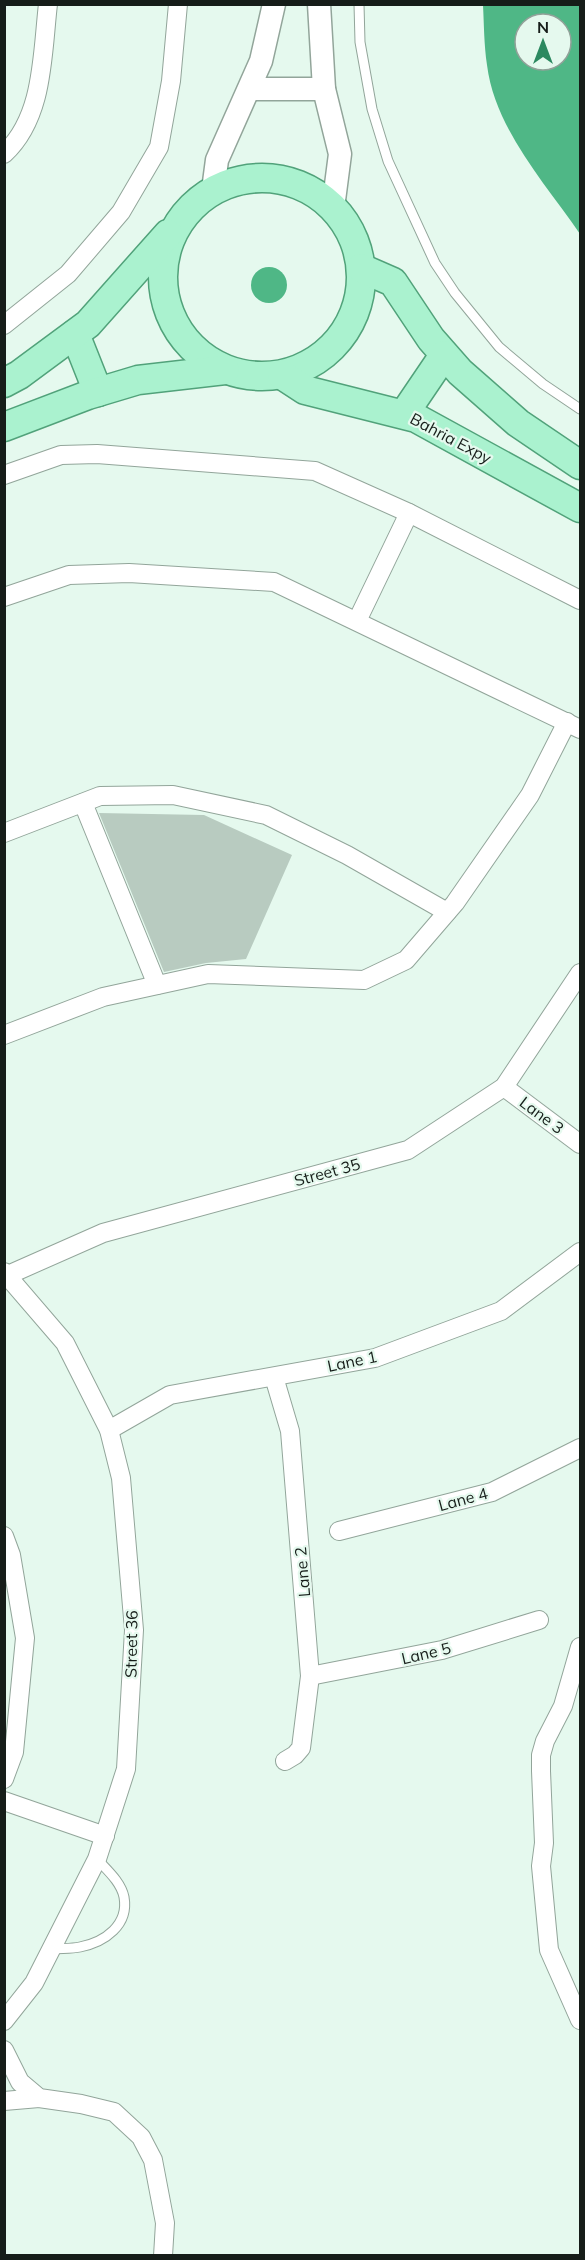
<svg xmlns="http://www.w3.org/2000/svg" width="585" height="2260" font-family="Mulish,sans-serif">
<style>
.water{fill:#4fb786;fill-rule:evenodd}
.building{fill:#b8cbc0}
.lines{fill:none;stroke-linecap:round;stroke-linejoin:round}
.service-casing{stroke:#92a59a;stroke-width:11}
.minor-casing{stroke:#92a59a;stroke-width:20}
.tertiary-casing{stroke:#92a59a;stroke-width:25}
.primary-casing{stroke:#51a27a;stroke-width:31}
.service{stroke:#fff;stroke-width:9}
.minor{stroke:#fff;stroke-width:18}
.tertiary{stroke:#fff;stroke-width:22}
.primary{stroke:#aaf2cf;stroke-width:28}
.labels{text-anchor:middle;stroke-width:4.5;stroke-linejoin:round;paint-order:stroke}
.street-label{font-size:16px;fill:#161d19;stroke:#e5f9ee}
</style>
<rect width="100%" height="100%" fill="#e5f9ee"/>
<g class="water">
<path d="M483,5H580V234C545,183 495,129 487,65C484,45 484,24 483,5ZM525,24H561V60H525Z"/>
<circle cx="269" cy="285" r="18"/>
</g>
<polygon class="building" points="99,813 204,815 292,855 246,959 206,963 164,972"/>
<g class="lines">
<defs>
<g id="service">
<polyline points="359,4 360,42 372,109 388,161 435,263 455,293 499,347 543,384 580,409"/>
<path d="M52,1949C61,1948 71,1949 80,1947C105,1942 129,1925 124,1897C121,1882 107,1870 97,1859"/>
</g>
<g id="minor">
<path d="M4,154C44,117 42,55 48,4"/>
<polyline points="4,325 68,274 121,212 159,147 171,81 178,4"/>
<polyline points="4,475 61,455 97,454 315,471 409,513 580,600"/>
<polyline points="4,597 69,575 129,573 274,582 580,729"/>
<polyline points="357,621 409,513"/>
<polyline points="83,803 157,985"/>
<polyline points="4,833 100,796 173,795 266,815 347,855 447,912"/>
<polyline points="4,1035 103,997 208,974 364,980 406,960 455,903 530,795 567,722"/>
<polyline points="504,1087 580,1144"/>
<polyline points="4,1272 65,1343 109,1430 121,1478 134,1630 126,1769 97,1859 34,1983 4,2021"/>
<polyline points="8,1275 103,1233 408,1150 504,1087 580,973"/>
<polyline points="274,1377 290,1431 310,1676 301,1748 295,1755 285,1761"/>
<polyline points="109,1430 170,1395 375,1358 501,1311 580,1252"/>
<polyline points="339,1531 492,1492 580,1448"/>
<polyline points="4,1536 11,1555 25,1638 14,1752 4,1779"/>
<polyline points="580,1647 563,1706 545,1741 541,1755 541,1771 544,1843 541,1866 549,1950 580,2020"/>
<polyline points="310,1676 442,1650 539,1620"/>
<polyline points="4,1801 105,1836"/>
<polyline points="4,2050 20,2082 39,2098 81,2104 114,2112 141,2137 153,2160 165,2223 163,2256"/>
<polyline points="4,2101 39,2098"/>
</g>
<g id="tertiary">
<polyline points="319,4 324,89 340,154 333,208"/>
<polyline points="250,89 324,89"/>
<polyline points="213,190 217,160 261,61 274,4"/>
</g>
<g id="primary">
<circle cx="262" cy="277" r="99"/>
<polyline points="361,268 393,282 431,339 460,372 518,423 580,465"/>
<polyline points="75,334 98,392"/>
<polyline points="282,375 305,390 416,418 580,508"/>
<polyline points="4,383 19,375 88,324 168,234"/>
<polyline points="404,414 444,355"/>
<polyline points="4,427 88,395 138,380 225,370"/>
</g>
</defs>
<use href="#service" class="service-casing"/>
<use href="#minor" class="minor-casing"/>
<use href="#tertiary" class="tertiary-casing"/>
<use href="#primary" class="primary-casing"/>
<use href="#service" class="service"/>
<use href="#minor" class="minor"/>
<use href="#tertiary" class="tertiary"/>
<use href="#primary" class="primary"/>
</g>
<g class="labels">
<g class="street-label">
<text transform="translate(451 438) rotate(28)" y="6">Bahria Expy</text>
<text transform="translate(542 1115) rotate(37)" y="6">Lane 3</text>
<text transform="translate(327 1172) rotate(-15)" y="6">Street 35</text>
<text transform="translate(352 1361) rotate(-12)" y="6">Lane 1</text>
<text transform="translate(463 1499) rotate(-15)" y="6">Lane 4</text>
<text transform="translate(302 1572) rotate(-95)" y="6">Lane 2</text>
<text transform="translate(131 1644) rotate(-89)" y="6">Street 36</text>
<text transform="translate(426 1653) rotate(-13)" y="6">Lane 5</text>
</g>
</g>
<rect width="585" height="2260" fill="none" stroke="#161d19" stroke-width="12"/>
<g transform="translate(543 42)"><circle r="28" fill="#e5f9ee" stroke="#92a199" stroke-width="1.5"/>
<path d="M0-4.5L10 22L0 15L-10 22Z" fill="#2c8960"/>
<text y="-9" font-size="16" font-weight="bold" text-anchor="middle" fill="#161d19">N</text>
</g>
</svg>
